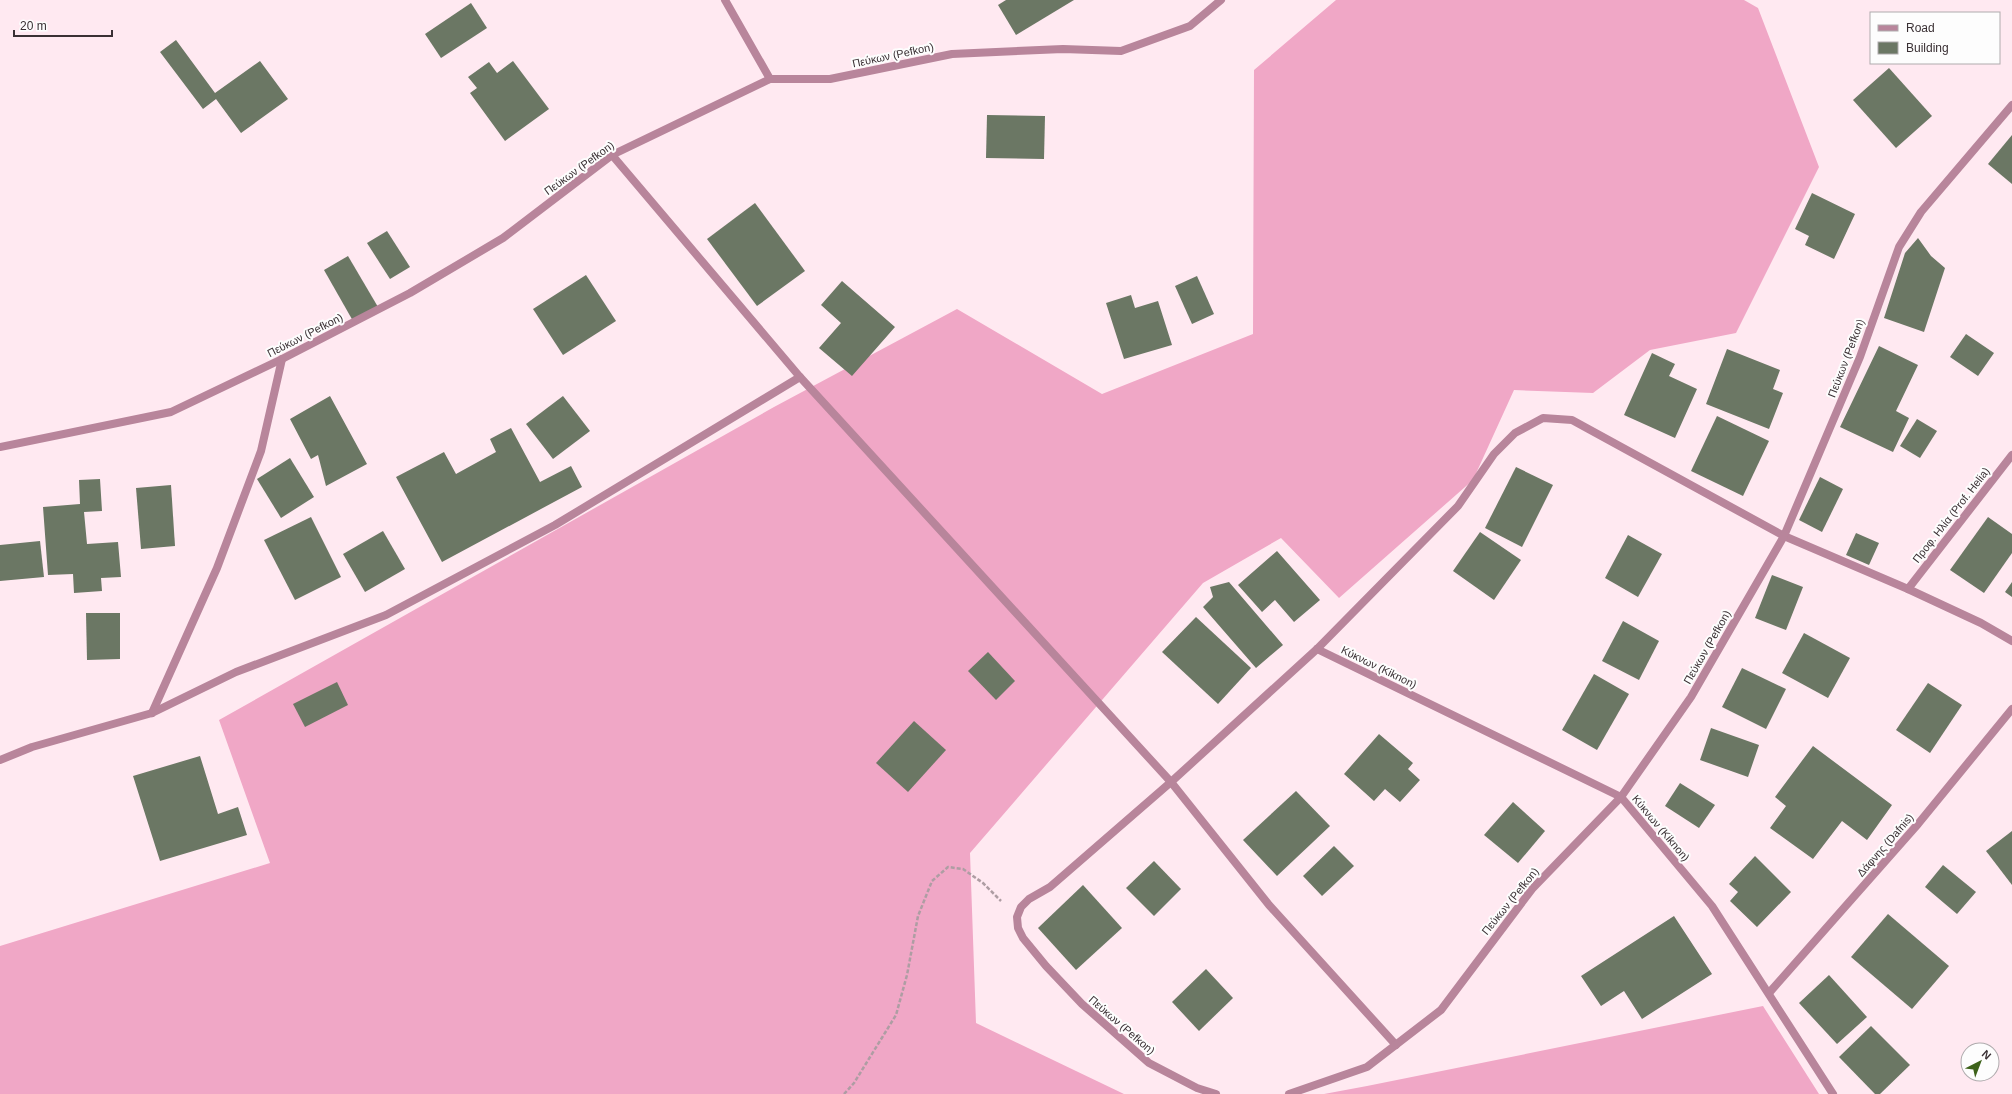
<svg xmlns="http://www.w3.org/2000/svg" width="2012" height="1094" font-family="Arial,sans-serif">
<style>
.forest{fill:#f0a7c6}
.building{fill:#6b7764}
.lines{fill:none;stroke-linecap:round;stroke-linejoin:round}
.path{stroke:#ae9da3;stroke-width:2.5;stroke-dasharray:4 2;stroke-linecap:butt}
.minor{stroke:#b8859b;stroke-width:8}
.labels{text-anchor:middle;stroke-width:4;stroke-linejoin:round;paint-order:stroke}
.street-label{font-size:11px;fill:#3a3034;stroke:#fdfdfd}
</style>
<rect width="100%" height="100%" fill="#ffe9f1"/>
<g class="forest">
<polygon points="1336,0 1744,0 1758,8 1819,167 1736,333 1650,350 1593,393 1514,390 1473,480 1339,598 1281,538 1203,583 970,853 976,1023 1124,1094 0,1094 0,946 270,863 219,720 774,407 957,309 1102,394 1253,334 1254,70"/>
<polygon points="1763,1006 1819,1094 1324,1094 1367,1086"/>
</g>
<g class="building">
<polygon points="1006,0 1074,0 1016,35 998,5"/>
<polygon points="471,3 487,28 441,58 425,34"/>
<polygon points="176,40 215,93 260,61 288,99 241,133 216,99 203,109 160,52"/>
<polygon points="513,61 549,109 505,141 470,93 477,88 468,77 489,62 497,73"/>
<polygon points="1889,68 1932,116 1896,148 1853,100"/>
<polygon points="987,115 1045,116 1044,159 986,158"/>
<polygon points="2012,135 2012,184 1988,164"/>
<polygon points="1812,193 1855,214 1834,259 1805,245 1809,236 1795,229"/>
<polygon points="755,203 805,271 757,306 707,239"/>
<polygon points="387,231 410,267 390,279 367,243"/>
<polygon points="1918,238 1931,256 1945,268 1924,332 1884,318 1905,253"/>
<polygon points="348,256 378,307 353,321 324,270"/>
<polygon points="586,275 616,321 563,355 533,309"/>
<polygon points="1197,276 1214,314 1192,324 1175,286"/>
<polygon points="842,281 895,327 852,376 819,348 841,323 821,305"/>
<polygon points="1131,295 1135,308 1158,301 1172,345 1124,359 1106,303"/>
<polygon points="1966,334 1994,353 1978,376 1950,357"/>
<polygon points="1879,346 1918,365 1896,411 1909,418 1893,452 1840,427"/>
<polygon points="1727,349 1780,370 1773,389 1783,393 1769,429 1706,404"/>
<polygon points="1652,353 1675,364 1669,376 1697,389 1675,438 1624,415"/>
<polygon points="330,396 367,464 326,486 318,455 311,459 290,419"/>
<polygon points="563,396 590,431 553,459 526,424"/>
<polygon points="1717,416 1769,441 1743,496 1691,471"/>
<polygon points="1917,419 1937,431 1920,458 1900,446"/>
<polygon points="511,428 540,482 571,466 582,487 442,562 396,477 444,452 456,474 496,452 490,439"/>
<polygon points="290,458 314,497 281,518 257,479"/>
<polygon points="1516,467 1553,485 1522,547 1485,528"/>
<polygon points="1820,477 1843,489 1822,532 1799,520"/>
<polygon points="100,479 102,511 84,512 87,544 118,542 121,577 101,578 102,591 74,593 73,574 48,575 43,507 80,504 79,480"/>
<polygon points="171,485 175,546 141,549 136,488"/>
<polygon points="311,517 341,577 295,600 264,540"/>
<polygon points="1988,517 2012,534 2012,553 1984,593 1950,570"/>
<polygon points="383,531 405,569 365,592 343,554"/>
<polygon points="1480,532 1521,560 1494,600 1453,571"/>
<polygon points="1856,533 1879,543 1869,565 1846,555"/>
<polygon points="1628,535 1662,554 1638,597 1605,578"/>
<polygon points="40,541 44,577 0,581 0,545"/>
<polygon points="1277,551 1320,600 1294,622 1275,600 1262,612 1238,585"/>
<polygon points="1772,575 1803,587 1786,630 1755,618"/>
<polygon points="1229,582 1283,645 1256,668 1203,607 1213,597 1210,587"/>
<polygon points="2012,582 2012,597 2005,592"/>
<polygon points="86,613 120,613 120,659 87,660"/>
<polygon points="1196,617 1251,668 1218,704 1162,652"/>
<polygon points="1623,621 1659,641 1639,680 1602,661"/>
<polygon points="1804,633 1850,658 1828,698 1782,673"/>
<polygon points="988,652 1015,681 996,700 968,671"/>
<polygon points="1742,668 1786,689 1766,729 1722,707"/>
<polygon points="1594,674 1629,694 1597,750 1562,730"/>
<polygon points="337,682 348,705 305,727 293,704"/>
<polygon points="1928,683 1962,705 1930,753 1896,730"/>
<polygon points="914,721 946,750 908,792 876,763"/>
<polygon points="1711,728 1759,745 1748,777 1700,760"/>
<polygon points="1379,734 1413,763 1408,769 1420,780 1400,802 1385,789 1374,801 1344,774"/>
<polygon points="1813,746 1892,805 1867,840 1842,821 1813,859 1770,828 1786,806 1775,797"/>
<polygon points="200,756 218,814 238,807 247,835 160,861 133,776"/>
<polygon points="1680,783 1715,805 1699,828 1665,806"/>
<polygon points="1296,791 1330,826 1277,876 1243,840"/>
<polygon points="1513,802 1545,831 1518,863 1484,835"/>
<polygon points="2012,831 2012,885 1986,851"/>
<polygon points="1334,846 1354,866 1322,896 1303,876"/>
<polygon points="1755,856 1791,892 1757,927 1730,901 1738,892 1729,884"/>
<polygon points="1154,861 1181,889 1154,916 1126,888"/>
<polygon points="1943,865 1976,892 1957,914 1925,887"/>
<polygon points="1083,885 1122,928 1076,970 1038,928"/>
<polygon points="1888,914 1949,966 1912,1009 1851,957"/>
<polygon points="1674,916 1712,974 1642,1019 1624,991 1601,1006 1581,976"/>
<polygon points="1206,969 1233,998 1199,1031 1172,1002"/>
<polygon points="1829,975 1867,1017 1837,1044 1799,1003"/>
<polygon points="1871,1026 1910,1065 1880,1094 1875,1094 1839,1057"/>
</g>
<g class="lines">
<polyline class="path" points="844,1094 854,1083 896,1015 907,975 918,916 932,881 948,867 963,869 983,883 1001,901"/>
<g class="minor">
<polyline points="725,0 770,79"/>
<polyline points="612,155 800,377 1171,782 1269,905 1396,1045"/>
<polyline points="0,447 171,412 282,359 410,293 503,238 612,155 770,79 830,79 952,54 1063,49 1121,51 1190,26 1221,0"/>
<polyline points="1908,589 2012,455"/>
<polyline points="1317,649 1621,797 1712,906 1833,1094"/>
<polyline points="152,713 217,568 261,451 282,359"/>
<polyline points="0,760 32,747 152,713 236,672 386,615 555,525 800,377"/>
<polyline points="1769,993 1918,824 2012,709"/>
<polyline points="1216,1094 1197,1088 1149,1063 1082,1004 1046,966 1023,938 1018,928 1017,917 1021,907 1029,899 1050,887 1171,782 1317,649 1458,506 1494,454 1515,433 1543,418 1572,420 1784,536 1908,589 1981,623 2012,641"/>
<polyline points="1289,1094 1367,1067 1441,1010 1532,889 1621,797 1691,697 1784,536 1860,357 1899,247 1921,212 2012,105"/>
</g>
</g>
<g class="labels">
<g class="street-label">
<text transform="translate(893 55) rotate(-12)" y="4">Πεύκων (Pefkon)</text>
<text transform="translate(579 168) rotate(-36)" y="4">Πεύκων (Pefkon)</text>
<text transform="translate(305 335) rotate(-27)" y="4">Πεύκων (Pefkon)</text>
<text transform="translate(1846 358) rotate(-69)" y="4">Πεύκων (Pefkon)</text>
<text transform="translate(1951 515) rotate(-52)" y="4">Προφ. Ηλία (Prof. Helia)</text>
<text transform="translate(1707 647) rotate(-60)" y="4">Πεύκων (Pefkon)</text>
<text transform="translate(1379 667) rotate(26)" y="4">Κύκνων (Kiknon)</text>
<text transform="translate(1661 828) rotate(50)" y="4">Κύκνων (Kiknon)</text>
<text transform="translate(1885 845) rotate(-49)" y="4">Δάφνης (Dafnis)</text>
<text transform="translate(1510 901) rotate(-51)" y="4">Πεύκων (Pefkon)</text>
<text transform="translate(1122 1025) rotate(41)" y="4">Πεύκων (Pefkon)</text>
</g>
</g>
<rect x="1870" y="12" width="130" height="52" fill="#fdfdfd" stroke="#afabad"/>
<rect x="1878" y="25" width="20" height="6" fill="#b8859b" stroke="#afabad"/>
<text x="1906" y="32" font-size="12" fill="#3a3034">Road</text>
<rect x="1878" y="42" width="20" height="12" fill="#6b7764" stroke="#afabad"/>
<text x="1906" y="52" font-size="12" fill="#3a3034">Building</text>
<g transform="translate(1980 1062) rotate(42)"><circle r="19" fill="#fdfdfd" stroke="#afabad"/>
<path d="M0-3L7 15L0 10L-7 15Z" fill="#3d621a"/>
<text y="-6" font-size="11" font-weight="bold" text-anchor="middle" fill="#3a3034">N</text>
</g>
<path d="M14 30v6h98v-6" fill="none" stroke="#3a3034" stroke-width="2"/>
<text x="20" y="30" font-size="12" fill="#3a3034" stroke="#fdfdfd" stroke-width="3" paint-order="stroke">20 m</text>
</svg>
